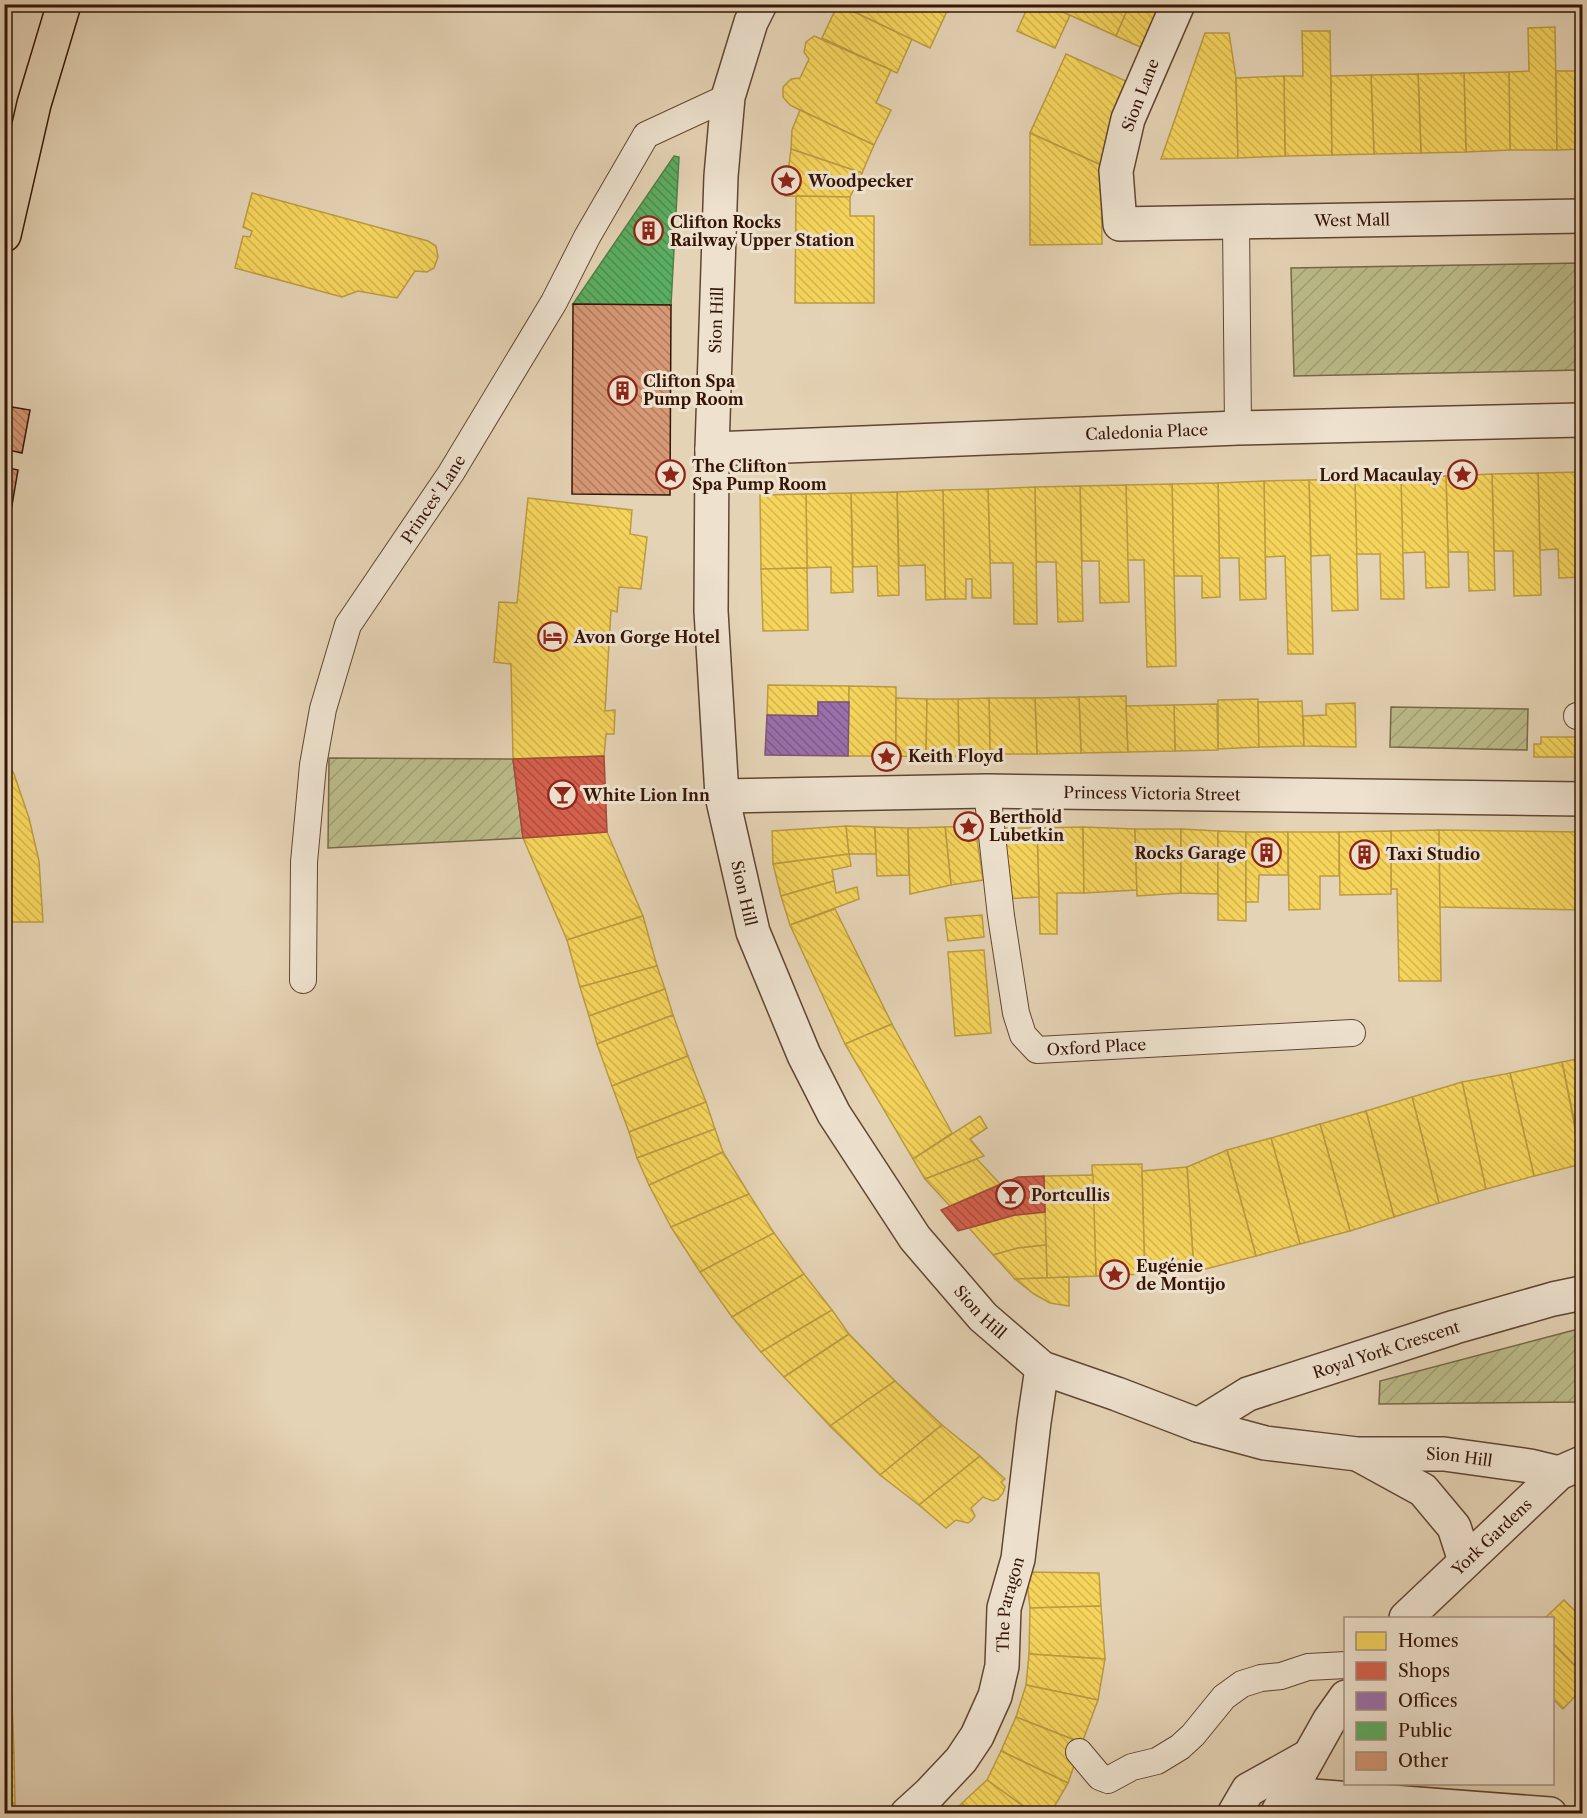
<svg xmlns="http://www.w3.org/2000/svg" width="1587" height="1818" font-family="'Libre Caslon Text',serif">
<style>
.garden{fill:url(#garden-furrows);stroke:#786848;stroke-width:1.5}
.homes{fill:url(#homes-back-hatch);stroke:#bc9c42;stroke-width:1.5}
.shops{fill:url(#shops-back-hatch);stroke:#a64a38;stroke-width:1.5}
.offices{fill:url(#offices-back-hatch);stroke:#7b557a;stroke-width:1.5}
.public{fill:url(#public-back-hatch);stroke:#4f8046;stroke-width:1.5}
.building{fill:url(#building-back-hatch);stroke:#351606;stroke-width:1.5}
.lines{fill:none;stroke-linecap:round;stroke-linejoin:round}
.lane-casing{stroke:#614532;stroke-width:28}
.street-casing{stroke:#614532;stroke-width:36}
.highway-casing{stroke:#351606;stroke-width:36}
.lane{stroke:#eee2cf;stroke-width:26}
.street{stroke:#eee2cf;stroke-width:33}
.highway{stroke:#e5d3b5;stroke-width:33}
.labels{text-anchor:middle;stroke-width:6;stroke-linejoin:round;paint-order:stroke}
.street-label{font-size:16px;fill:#351606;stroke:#eee2cf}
.poi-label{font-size:16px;font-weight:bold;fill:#351606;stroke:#eee2cf;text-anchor:start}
</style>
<defs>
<pattern id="garden-furrows" width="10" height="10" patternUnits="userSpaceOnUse" patternTransform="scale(1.5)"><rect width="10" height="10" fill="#bbbb89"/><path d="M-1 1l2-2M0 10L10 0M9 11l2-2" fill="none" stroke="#a1a075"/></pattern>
<pattern id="homes-back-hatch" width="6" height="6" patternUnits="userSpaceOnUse" patternTransform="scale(1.5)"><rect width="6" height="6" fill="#f6d55c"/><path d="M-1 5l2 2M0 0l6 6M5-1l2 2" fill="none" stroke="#d4b64e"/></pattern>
<pattern id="shops-back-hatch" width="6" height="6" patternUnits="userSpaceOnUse" patternTransform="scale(1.5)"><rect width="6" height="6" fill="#d6604d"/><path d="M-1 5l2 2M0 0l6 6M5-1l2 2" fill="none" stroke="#ae4e3e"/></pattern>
<pattern id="offices-back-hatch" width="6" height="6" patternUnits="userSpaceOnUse" patternTransform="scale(1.5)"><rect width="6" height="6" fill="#9970ab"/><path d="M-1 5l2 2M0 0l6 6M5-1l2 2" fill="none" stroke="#7e5b89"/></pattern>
<pattern id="public-back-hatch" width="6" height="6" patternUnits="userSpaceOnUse" patternTransform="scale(1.5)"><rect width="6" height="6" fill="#5aae61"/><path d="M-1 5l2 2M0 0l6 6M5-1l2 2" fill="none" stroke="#4b8d4e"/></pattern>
<pattern id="building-back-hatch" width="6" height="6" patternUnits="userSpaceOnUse" patternTransform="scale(1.5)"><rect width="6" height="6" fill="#d69875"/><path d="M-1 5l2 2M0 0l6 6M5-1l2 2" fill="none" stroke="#ae7b5e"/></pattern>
</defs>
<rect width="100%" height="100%" fill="#e5d3b5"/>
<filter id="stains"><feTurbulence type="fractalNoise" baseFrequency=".00333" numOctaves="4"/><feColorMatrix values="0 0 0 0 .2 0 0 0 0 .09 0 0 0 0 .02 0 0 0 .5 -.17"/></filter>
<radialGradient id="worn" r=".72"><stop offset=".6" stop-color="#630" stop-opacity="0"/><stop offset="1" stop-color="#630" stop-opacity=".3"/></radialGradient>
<g class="garden">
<polygon points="1582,263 1582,370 1294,376 1291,268"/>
<polygon points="1391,707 1528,709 1527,750 1390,747"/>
<polygon points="329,758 513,759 523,838 328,848"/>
<polygon points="1582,1328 1582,1402 1379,1404 1380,1381"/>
</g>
<g class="homes">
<polygon points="838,4 912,39 897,73 822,38"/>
<polygon points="845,4 938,4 948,9 930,48 844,7"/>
<polygon points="1029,4 1046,4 1070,15 1055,48 1017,31"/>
<polygon points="1053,4 1130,4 1116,36 1052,7"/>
<polygon points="1130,4 1168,4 1147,50 1116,36"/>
<polygon points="1555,27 1557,150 1510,150 1509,72 1529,71 1528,28"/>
<polygon points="1302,31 1330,31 1332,155 1285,156 1284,76 1303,76"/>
<polygon points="1205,33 1229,33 1236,78 1238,158 1161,159"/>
<polygon points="814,36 891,70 876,103 891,110 874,145 800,110 790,105 783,97 783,87 791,79 800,78 809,59 804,52 806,42"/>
<polygon points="1066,54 1137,86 1101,165 1030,133"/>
<polygon points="1556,71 1582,71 1582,149 1557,150"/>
<polygon points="1509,72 1510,150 1466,152 1464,73"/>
<polygon points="1464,73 1466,152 1421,153 1418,74"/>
<polygon points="1418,74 1421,153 1374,154 1371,75"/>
<polygon points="1371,75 1374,154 1332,155 1331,76"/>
<polygon points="1284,76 1285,156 1238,158 1236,78"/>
<polygon points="800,110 874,145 862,173 791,149 792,130"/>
<polygon points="1030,133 1101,165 1102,244 1030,245"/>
<polygon points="791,149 862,173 850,197 785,196"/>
<polygon points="252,193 428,241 436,246 438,257 434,268 427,272 415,271 397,298 358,291 342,297 235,268 243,236 250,237 252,231 243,227"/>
<polygon points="796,196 850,197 850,216 874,216 874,303 795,303"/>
<polygon points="1582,472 1582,577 1559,578 1558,549 1540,550 1538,473"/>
<polygon points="1538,473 1541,595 1514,596 1513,551 1494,551 1492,474"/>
<polygon points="1492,474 1495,590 1469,591 1468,552 1448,552 1446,476"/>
<polygon points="1446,476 1449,587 1426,588 1425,552 1402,553 1401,478"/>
<polygon points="1401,478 1404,599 1381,599 1380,554 1356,554 1355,479"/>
<polygon points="1355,479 1358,610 1332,611 1330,555 1311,556 1309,480"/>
<polygon points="1309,480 1313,654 1288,654 1285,556 1265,557 1264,481"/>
<polygon points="1264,481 1266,599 1240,600 1239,558 1219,558 1218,483"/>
<polygon points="1218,483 1220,597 1202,598 1202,576 1174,576 1172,484"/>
<polygon points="1172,484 1176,666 1147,667 1144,560 1127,560 1126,485"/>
<polygon points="1126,485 1129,602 1100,603 1099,561 1082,561 1080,486"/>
<polygon points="1080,486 1083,621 1058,622 1056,562 1036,562 1035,487"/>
<polygon points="1035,487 1037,624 1014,624 1013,563 990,563 988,489"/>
<polygon points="988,489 991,598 972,598 972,579 966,579 966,599 945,599 943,490"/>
<polygon points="943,490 945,599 926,600 925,565 899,566 897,492"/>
<polygon points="897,492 899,595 878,596 877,566 853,567 851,493"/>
<polygon points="851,493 853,592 831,593 831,567 807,568 806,494"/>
<polygon points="806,494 807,568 761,569 760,495"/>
<polygon points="528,498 632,510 630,534 647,537 641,589 619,587 617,612 611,610 605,711 615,710 614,734 606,734 604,756 513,759 511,664 494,662 499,602 517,603"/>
<polygon points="807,568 808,630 763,631 761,569"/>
<polygon points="768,685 849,686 849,702 818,702 818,716 767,715"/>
<polygon points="849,686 896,687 896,756 848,756"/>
<polygon points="1126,696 1128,752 1081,753 1079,697"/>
<polygon points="1079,697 1081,753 1037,754 1035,698"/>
<polygon points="896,698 927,699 926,757 896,756"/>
<polygon points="989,698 1035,698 1037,754 990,754"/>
<polygon points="989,698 990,754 959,756 958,699"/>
<polygon points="927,699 958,699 959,756 926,757"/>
<polygon points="1258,699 1259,747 1218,749 1218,700"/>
<polygon points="1302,701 1304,746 1259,747 1258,702"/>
<polygon points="1355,703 1356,747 1304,746 1303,716 1326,715 1326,704"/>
<polygon points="1217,704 1218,750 1175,751 1174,705"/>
<polygon points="1174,705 1175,751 1128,752 1126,706"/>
<polygon points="1541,737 1582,737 1582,757 1534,757 1534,744 1541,744"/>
<polygon points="4,753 14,774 29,818 39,861 43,922 4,922"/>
<polygon points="846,826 849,854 773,864 772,831"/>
<polygon points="846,826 875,827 876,854 849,854"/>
<polygon points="975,826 983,880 951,885 945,827"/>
<polygon points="875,827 908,828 909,875 877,876"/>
<polygon points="945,827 951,885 910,894 908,828"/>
<polygon points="1083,827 1084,893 1057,893 1057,934 1040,934 1037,828"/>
<polygon points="1083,827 1135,829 1137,890 1084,893"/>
<polygon points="1000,828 1037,828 1039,897 1004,899"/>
<polygon points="1135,829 1181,829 1181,893 1137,896"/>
<polygon points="1181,829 1218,831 1218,894 1181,893"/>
<polygon points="1439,830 1441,981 1399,981 1397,889 1391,889 1391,831"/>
<polygon points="1439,830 1582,832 1582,910 1440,907"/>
<polygon points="1218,831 1246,832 1246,921 1218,920"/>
<polygon points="1391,831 1391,894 1340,895 1339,832"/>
<polygon points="607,832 643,916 567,940 523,838"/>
<polygon points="1246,832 1288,832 1288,875 1259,875 1258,902 1246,902"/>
<polygon points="1288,832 1339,832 1339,876 1320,876 1320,909 1289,910"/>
<polygon points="849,854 851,866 832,870 834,881 781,896 773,864"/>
<polygon points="834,881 836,893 857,887 859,899 790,925 781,896"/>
<polygon points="835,909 892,1024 845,1044 790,925"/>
<polygon points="982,915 984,937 948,941 945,918"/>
<polygon points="643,916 657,966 580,987 567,940"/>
<polygon points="984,950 991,1033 955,1036 948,952"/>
<polygon points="657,966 665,989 589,1016 580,987"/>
<polygon points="665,989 673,1015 597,1044 589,1016"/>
<polygon points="673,1015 688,1056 612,1086 597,1044"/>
<polygon points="4,1023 7,1023 6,1082 4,1082"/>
<polygon points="892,1024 952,1133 913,1159 845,1044"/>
<polygon points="688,1056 706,1102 629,1132 612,1086"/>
<polygon points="1582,1058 1582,1158 1562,1062"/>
<polygon points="1562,1062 1582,1164 1534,1176 1510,1073"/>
<polygon points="1510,1073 1534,1176 1486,1189 1462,1082"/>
<polygon points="1462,1082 1486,1189 1439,1203 1412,1097"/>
<polygon points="1412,1097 1439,1203 1394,1217 1366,1111"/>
<polygon points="706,1102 715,1129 637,1158 629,1132"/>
<polygon points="1366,1111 1394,1217 1350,1231 1320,1124"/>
<polygon points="980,1116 987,1128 970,1139 984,1156 925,1179 913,1159"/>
<polygon points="1320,1124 1350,1231 1300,1244 1271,1138"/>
<polygon points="715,1129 723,1152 649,1185 637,1158"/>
<polygon points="1271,1138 1300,1244 1256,1256 1227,1150"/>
<polygon points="1227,1150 1256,1256 1194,1272 1187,1167"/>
<polygon points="723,1152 749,1194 671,1227 649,1185"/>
<polygon points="977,1159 1000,1184 950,1206 925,1179"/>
<polygon points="1142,1164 1145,1274 1096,1276 1092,1165"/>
<polygon points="1187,1167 1194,1272 1145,1274 1142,1171"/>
<polygon points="1093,1175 1096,1276 1047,1278 1044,1176"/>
<polygon points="749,1194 774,1233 700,1272 671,1227"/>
<polygon points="1045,1212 1046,1245 1018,1248 993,1255 969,1228 1015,1215"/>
<polygon points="774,1233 804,1274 732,1317 700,1272"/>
<rect x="4" y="1236" width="3" height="38"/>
<polygon points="1046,1245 1047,1278 1015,1279 993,1255 1018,1248"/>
<polygon points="4,1274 7,1274 8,1313 4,1313"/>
<polygon points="804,1274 832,1310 761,1352 732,1317"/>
<polygon points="1069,1277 1069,1306 1050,1303 1034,1294 1015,1279"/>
<polygon points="832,1310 849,1334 784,1377 761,1352"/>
<rect x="4" y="1313" width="4" height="39"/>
<polygon points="849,1334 895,1381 830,1426 784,1377"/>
<polygon points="4,1352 8,1352 9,1388 4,1388"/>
<polygon points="895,1381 942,1425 880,1475 830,1426"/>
<rect x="4" y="1388" width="5" height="41"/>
<polygon points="942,1425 980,1456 919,1505 880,1475"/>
<polygon points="980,1456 1005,1479 1001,1482 1005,1487 1003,1493 998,1499 993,1501 983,1497 971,1508 975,1516 972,1520 968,1523 956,1520 946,1528 919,1505"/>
<rect x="4" y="1471" width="4" height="38"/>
<polygon points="4,1509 8,1509 9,1556 4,1556"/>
<polygon points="4,1556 9,1556 10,1608 4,1608"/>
<polygon points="1026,1572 1099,1573 1101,1606 1030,1608"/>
<polygon points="1564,1600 1582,1618 1582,1673 1552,1643 1552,1618 1545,1618"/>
<polygon points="1101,1606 1105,1659 1029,1654 1030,1608"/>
<polygon points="4,1608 10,1608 11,1655 4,1655"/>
<polygon points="1552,1643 1582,1673 1582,1689 1563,1709 1552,1698"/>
<polygon points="1029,1654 1105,1659 1098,1700 1026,1685"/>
<polygon points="4,1655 11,1655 12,1701 4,1701"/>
<polygon points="1026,1685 1098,1700 1082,1743 1016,1717"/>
<polygon points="4,1701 12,1701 14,1753 4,1753"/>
<polygon points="1016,1717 1082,1743 1068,1783 1001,1751"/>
<polygon points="1001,1751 1068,1783 1050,1814 1034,1814 987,1780"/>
<polygon points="4,1753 14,1753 15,1803 4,1803"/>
<polygon points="987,1780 1034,1814 972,1814 962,1803"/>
<rect x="4" y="1803" width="11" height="11"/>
<polygon points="962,1803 972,1814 953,1814"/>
</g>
<g class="shops">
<polygon points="604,756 607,832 523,838 513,759"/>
<polygon points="1044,1176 1045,1212 1015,1215 958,1231 941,1210 1018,1177"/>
</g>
<polygon class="offices" points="818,702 849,702 848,756 765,755 767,715 818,716"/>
<polygon class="public" points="674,156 679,157 671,305 573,304"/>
<g class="building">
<polygon points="573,304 671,305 670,495 572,494"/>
<polygon points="6,406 30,410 22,453 4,449"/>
<polygon points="4,467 18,470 4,552"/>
</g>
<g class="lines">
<defs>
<g id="lane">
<polyline points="1236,222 1238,428"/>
<polyline points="1577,716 1582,716"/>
<path id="s1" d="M987,791L1001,916L1016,1013L1023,1035L1037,1050L1352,1033"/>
<path id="s2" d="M303,980L304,862L313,765L323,709L348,625L451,473L554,302L587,237L646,135L728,97"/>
<polyline points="1079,1752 1100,1777 1108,1780 1132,1767 1157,1761 1180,1747 1193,1735 1224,1697 1242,1684 1261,1678 1281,1676 1308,1667 1346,1665"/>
</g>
<g id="street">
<path id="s3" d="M760,4L751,22L728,97L721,176L712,449L711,611L722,796L753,932L804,1055L834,1114L915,1238L983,1317L1042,1368L1117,1394L1198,1425L1265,1443L1357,1454H1444L1530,1466L1559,1473"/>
<path id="s4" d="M1178,4L1128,119L1116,171L1120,224L1582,216"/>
<path id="s5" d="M712,449L1238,428L1582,420"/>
<path id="s6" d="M722,796L987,791L1582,799"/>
<path id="s7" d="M1198,1425L1248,1394L1455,1327L1553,1299L1582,1293"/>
<polyline points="1361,1456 1423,1490 1454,1527 1465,1561"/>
<path id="s8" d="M1406,1618L1559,1473L1582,1463"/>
<polyline points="1287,1794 1550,1814"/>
<polyline points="1278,1812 1329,1721 1346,1697"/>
<path id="s9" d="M907,1814L929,1794L961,1760L977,1736L995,1696L1002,1666L1004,1608L1018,1559L1034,1422L1042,1368"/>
<polyline points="1234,1814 1248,1790 1309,1756"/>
</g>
<polyline id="highway" points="4,235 34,104 64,4"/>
</defs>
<use href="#lane" class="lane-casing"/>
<use href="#street" class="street-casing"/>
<use href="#highway" class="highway-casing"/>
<use href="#lane" class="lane"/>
<use href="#street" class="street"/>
<use href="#highway" class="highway"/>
</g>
<defs>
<symbol id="sight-ring" viewBox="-11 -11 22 22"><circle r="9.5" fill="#eee2cf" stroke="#8f2418" stroke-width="1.5"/><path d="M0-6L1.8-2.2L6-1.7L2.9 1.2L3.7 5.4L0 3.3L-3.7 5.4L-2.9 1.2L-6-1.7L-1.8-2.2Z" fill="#8f2418"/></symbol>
<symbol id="building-ring" viewBox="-11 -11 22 22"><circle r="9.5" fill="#eee2cf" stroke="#8f2418" stroke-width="1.5"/><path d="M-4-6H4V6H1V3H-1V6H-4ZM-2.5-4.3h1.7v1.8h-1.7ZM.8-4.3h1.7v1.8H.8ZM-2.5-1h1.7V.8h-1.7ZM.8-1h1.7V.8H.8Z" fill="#8f2418"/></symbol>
<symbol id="hotel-ring" viewBox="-11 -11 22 22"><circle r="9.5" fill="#eee2cf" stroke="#8f2418" stroke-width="1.5"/><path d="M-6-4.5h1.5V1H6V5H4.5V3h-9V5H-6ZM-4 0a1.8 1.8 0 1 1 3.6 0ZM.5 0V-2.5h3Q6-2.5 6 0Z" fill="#8f2418"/></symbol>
<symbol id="bar-ring" viewBox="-11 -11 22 22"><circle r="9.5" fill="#eee2cf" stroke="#8f2418" stroke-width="1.5"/><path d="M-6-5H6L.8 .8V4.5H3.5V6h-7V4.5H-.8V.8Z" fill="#8f2418"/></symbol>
</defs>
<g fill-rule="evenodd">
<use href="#sight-ring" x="770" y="164" width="33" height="33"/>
<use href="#building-ring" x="632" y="214" width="33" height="33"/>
<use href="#building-ring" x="606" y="374" width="33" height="33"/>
<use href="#sight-ring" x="654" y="458" width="33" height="33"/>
<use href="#sight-ring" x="1446" y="458" width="33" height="33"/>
<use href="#hotel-ring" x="536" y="620" width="33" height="33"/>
<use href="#sight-ring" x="870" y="740" width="33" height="33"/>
<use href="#bar-ring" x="546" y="778" width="33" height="33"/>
<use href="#sight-ring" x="952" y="810" width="33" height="33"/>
<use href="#building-ring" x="1250" y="836" width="33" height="33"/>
<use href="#building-ring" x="1348" y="838" width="33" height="33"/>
<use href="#bar-ring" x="994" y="1178" width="33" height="33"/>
<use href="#sight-ring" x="1098" y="1258" width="33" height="33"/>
</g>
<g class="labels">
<g class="street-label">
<text transform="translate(1140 95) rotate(-69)" y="6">Sion Lane</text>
<text dy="6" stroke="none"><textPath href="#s4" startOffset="464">West Mall</textPath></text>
<text transform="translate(716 320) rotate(-88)" y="6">Sion Hill</text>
<text dy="6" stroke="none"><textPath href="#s5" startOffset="435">Caledonia Place</textPath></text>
<text dy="6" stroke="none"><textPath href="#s2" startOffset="512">Princes' Lane</textPath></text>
<text dy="6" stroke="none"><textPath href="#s6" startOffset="430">Princess Victoria Street</textPath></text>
<text dy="6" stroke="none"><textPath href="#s3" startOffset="898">Sion Hill</textPath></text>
<text dy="6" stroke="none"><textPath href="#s1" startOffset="327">Oxford Place</textPath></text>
<text dy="6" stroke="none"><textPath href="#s3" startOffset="1384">Sion Hill</textPath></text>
<text dy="6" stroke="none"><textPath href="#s7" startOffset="204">Royal York Crescent</textPath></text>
<text dy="6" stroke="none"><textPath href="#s3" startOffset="1898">Sion Hill</textPath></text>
<text dy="6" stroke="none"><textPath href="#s8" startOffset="118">York Gardens</textPath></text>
<text dy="6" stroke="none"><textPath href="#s9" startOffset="242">The Paragon</textPath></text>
</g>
<g class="poi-label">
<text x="808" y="187">Woodpecker</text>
<text x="670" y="228">Clifton Rocks<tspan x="670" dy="18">Railway Upper Station</tspan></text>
<text x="643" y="387">Clifton Spa<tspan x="643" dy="18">Pump Room</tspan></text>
<text x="692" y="472">The Clifton<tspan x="692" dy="18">Spa Pump Room</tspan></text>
<text x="1442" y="481" text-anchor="end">Lord Macaulay</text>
<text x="574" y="643">Avon Gorge Hotel</text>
<text x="908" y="762">Keith Floyd</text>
<text x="583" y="801">White Lion Inn</text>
<text x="989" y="823">Berthold<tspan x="989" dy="18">Lubetkin</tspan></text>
<text x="1246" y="859" text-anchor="end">Rocks Garage</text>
<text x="1386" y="860">Taxi Studio</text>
<text x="1031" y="1201">Portcullis</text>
<text x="1136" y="1272">Eugénie<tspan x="1136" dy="18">de Montijo</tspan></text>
</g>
</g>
<rect width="1587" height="1818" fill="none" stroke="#e5d3b5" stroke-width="24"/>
<rect x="6" y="6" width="1575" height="1806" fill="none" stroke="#351606" stroke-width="3"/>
<rect x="12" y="12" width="1563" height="1794" fill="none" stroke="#351606" stroke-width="1.5"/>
<rect x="1344" y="1617" width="210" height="168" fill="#eee2cf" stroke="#a4907f" stroke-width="1.5"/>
<rect x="1356" y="1632" width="30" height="18" fill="#f6d55c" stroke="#a4907f" stroke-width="1.5"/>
<text x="1398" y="1647" font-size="18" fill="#351606">Homes</text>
<rect x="1356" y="1662" width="30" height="18" fill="#d6604d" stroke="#a4907f" stroke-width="1.5"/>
<text x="1398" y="1677" font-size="18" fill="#351606">Shops</text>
<rect x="1356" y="1692" width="30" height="18" fill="#9970ab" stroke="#a4907f" stroke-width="1.5"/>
<text x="1398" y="1707" font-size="18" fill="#351606">Offices</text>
<rect x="1356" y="1722" width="30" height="18" fill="#5aae61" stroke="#a4907f" stroke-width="1.5"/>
<text x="1398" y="1737" font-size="18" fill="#351606">Public</text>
<rect x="1356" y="1752" width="30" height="18" fill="#d69875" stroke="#a4907f" stroke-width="1.5"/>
<text x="1398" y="1767" font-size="18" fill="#351606">Other</text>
<rect width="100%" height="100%" filter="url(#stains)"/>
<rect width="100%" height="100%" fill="url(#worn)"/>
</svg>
